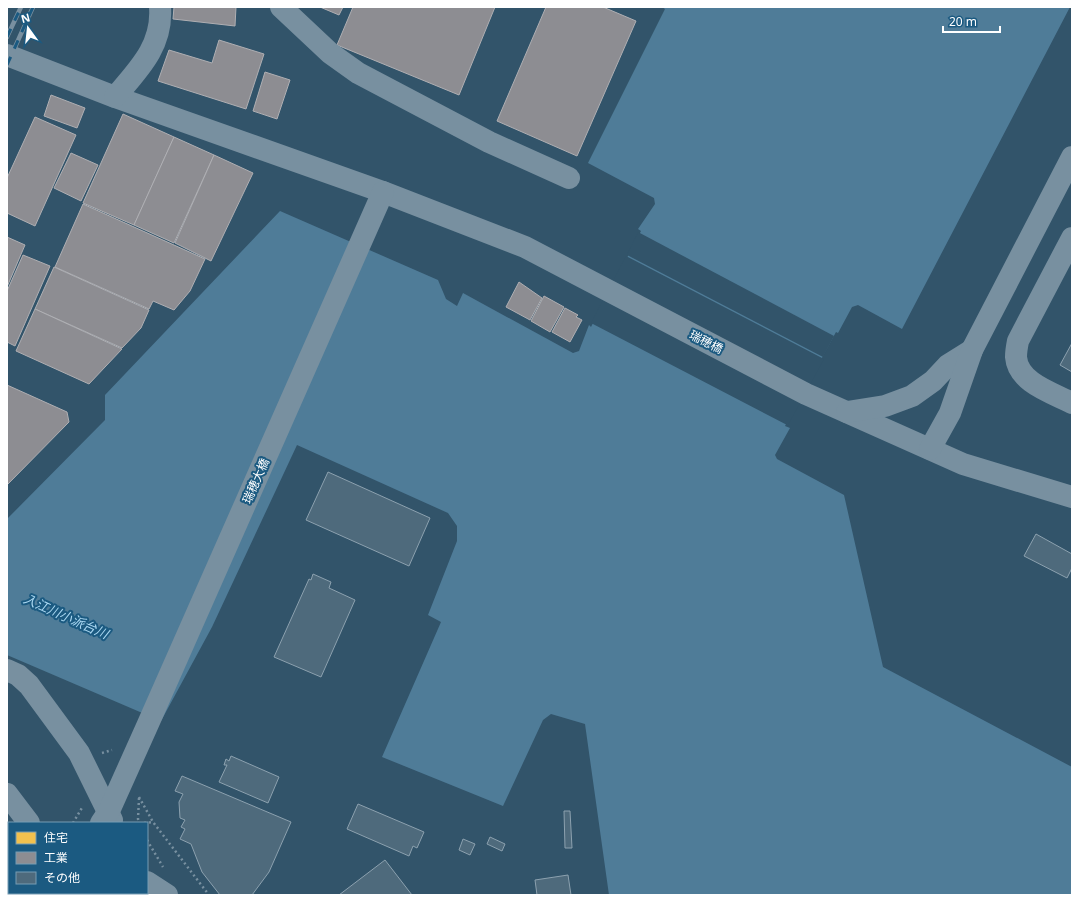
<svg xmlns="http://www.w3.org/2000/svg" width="1079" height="902" font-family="'Noto Sans','Noto Sans JP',sans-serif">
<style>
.water{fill:#4f7c98}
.pier{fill:#32546a}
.homes{fill:#f2c14e;stroke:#f6d483}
.industry{fill:#8d8d92;stroke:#afafb3}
.building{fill:#4e6a7c;stroke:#8ca1af}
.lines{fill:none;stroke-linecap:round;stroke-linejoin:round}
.path{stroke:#7890a0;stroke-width:2.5;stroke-dasharray:2 3;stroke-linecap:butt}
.minor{stroke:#7890a0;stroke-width:22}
.rail-casing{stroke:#7990a0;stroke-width:4.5}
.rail{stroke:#1b5a81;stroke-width:3;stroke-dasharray:9;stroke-linecap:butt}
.labels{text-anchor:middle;stroke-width:4;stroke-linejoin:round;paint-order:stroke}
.street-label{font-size:12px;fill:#fff;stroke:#1b5a81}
.water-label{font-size:13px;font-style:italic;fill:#aad8f2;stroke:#1b5a81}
</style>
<rect width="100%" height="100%" fill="#32546a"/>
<polygon class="water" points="662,7 1070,7 902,329 858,305 852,307 838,333 836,332 785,426 790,428 775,455 777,459 844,495 883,667 1072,767 1072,895 609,895 585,724 551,714 543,720 503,806 382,757 441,622 428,615 457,541 457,526 448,513 297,445 212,627 161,721 7,655 7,519 105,420 105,395 280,211 438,280 446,299 457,306 463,293 573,353 579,351 589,325 591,327 641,231 638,229 655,204 654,198 588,163 665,9"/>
<g class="pier">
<polygon points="638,232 834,336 823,357 627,255"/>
<polygon points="626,256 824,359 788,425 789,426 591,323"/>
</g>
<polygon class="homes" points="9,828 9,892 7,894 7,831"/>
<g class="industry">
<polygon points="174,7 236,7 235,26 173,19"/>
<polygon points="320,7 343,7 339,15"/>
<polygon points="353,7 495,7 459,95 337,45"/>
<polygon points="546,7 603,7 636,21 577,156 497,121"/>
<polygon points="219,40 264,54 246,109 158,81 169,50 212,63"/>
<polygon points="265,72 290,80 277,119 253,111"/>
<polygon points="51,95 85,108 77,128 44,116"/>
<polygon points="123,114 174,137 134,225 83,203"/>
<polygon points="35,117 76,135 35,226 7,213 7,178"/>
<polygon points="174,137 214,155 174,243 134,225"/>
<polygon points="71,153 98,165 81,201 54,188"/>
<polygon points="214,155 253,173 211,261 175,243"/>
<polygon points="83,204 205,259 190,291 174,310 153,301 149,309 55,267"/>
<polygon points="7,237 25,245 7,287"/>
<polygon points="23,255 50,266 15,346 7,342 7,291"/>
<polygon points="54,267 149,310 141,328 122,348 35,309"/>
<polygon points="519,282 542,298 530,320 506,307"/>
<polygon points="544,296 564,307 550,332 531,321"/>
<polygon points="565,308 578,315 576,317 582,320 570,342 552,332"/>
<polygon points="35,309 122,349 89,384 16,351"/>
<polygon points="7,385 67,412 69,422 7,485"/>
</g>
<g class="building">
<polygon points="1072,343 1072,372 1060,365"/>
<polygon points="328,472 430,518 409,566 306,520"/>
<polygon points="1036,534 1072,554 1072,568 1067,578 1024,556"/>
<polygon points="313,574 331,582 329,588 355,600 321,677 274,657 309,579 311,580"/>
<polygon points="231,756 279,777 268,803 219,782 227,765 224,765 226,759 229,761"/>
<polygon points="182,776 291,822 269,872 252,895 220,895 202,872 191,844 180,839 185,829 181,827 185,820 180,818 179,802 183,794 175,791"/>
<polygon points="358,804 424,832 417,848 413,846 409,856 347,829"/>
<polygon points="564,811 570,811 572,848 565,848"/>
<polygon points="490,837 505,844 502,851 487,844"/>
<polygon points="463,839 475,844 470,855 459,850"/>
<polygon points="385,860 412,895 339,895"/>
<polygon points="568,875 571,895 537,895 535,880"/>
</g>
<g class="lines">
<g class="path">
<polyline points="102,753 112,750"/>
<polyline points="139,797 153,822 209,895"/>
<polyline points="139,798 138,819 139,823"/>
<polyline points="73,823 83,806"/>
<polyline points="144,823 153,822"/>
<polyline points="147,840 163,867"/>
<polyline points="27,895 28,893"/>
<polyline points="86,895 88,893"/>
</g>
<g class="minor">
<polyline points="281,7 330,53 358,73 489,142 569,178"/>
<polyline points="7,55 115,97 383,192 525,247 806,394 963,464 1072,497"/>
<path d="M115,97C138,70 163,46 160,7"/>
<path d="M1072,238L1018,341C1017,346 1016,352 1016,357C1018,383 1053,393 1072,403"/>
<polyline points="847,412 885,406 912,396 933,381 948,365 972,350"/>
<polyline points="930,449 950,413 972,350 1072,157"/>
<polyline points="7,670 18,675 29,685 79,753 112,820"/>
<polyline points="7,794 29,823"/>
<polyline points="101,823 109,811 148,724 383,192"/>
<polyline points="147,882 167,895"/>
<polyline points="55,895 56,893"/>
</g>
<defs>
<g id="rail">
<polyline points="7,37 21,7"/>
<polyline points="7,65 33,7"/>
</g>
</defs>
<use href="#rail" class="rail-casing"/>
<use href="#rail" class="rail"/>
</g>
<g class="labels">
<g class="street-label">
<text transform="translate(706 342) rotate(27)" y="4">瑞穂橋</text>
<text transform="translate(256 481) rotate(-66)" y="4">瑞穂大橋</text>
</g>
<g class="water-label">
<text transform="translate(66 616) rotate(24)" y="5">入江川小派台川</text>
</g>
</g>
<rect width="1079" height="902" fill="none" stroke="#ffffff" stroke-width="16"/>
<rect x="8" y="822" width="140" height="72" fill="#1b5a81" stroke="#769cb3"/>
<rect x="16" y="832" width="20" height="12" fill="#f2c14e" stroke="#769cb3"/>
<text x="44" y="842" font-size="12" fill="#ffffff">住宅</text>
<rect x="16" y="852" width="20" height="12" fill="#8d8d92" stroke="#769cb3"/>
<text x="44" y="862" font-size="12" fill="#ffffff">工業</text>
<rect x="16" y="872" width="20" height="12" fill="#4e6a7c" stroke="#769cb3"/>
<text x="44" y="882" font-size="12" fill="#ffffff">その他</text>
<g transform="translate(28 28) rotate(345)" stroke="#1b5a81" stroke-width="3" paint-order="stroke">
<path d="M0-3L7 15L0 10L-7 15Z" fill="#ffffff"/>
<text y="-6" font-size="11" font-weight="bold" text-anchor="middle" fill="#ffffff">N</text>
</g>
<path d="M943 26v6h57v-6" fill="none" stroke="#ffffff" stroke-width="2"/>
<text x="949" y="26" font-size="12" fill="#ffffff" stroke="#1b5a81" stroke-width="3" paint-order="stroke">20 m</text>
</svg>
